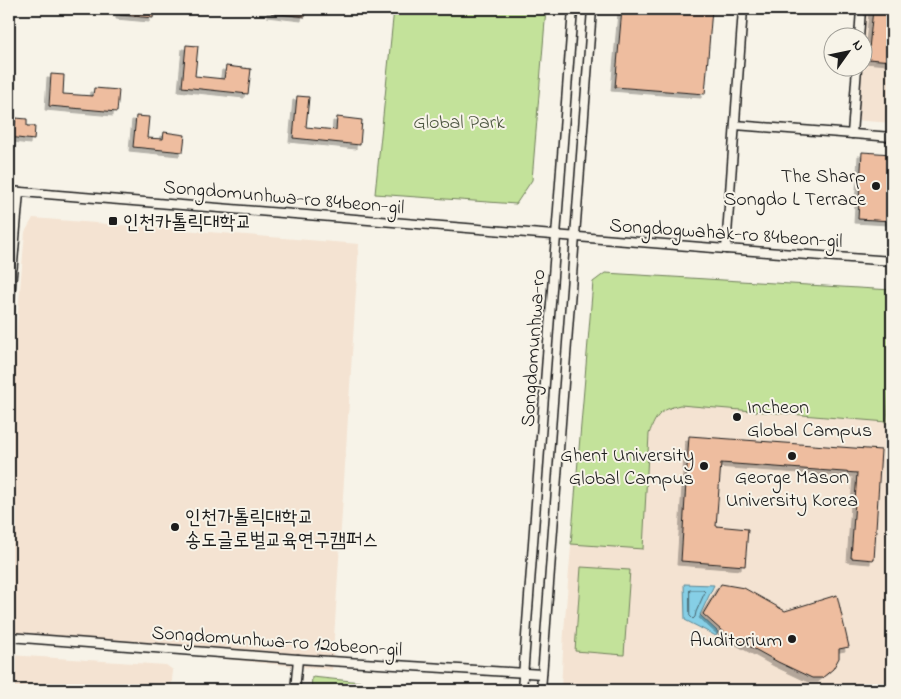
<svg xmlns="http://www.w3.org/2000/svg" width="901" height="699" font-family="'Indie Flower','Poor Story',sans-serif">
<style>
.built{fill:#f4e3d2}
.green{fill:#c3e29a;stroke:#707f5b}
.water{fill:#86cfe6;stroke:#5c8795}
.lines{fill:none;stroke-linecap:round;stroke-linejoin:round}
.shore{stroke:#46646d;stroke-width:1}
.building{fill:#eebd9f;stroke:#1c1c1c;filter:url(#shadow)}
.minor-casing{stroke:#1c1c1c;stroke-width:11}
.minor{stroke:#f7f3e8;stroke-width:8}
.poi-dot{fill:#1c1c1c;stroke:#f7f3e8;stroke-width:2}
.labels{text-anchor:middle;stroke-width:4;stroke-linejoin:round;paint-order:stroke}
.park-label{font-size:20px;fill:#4e5742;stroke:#f7f3e8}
.poi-label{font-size:20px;fill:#1c1c1c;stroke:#f7f3e8;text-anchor:end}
.street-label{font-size:20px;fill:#1c1c1c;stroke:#f7f3e8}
</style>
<defs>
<filter id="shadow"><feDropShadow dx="-4" dy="4" stdDeviation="0" flood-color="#0004"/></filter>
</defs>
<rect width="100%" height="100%" fill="#f7f3e8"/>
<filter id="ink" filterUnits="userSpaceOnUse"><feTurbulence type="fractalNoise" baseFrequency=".02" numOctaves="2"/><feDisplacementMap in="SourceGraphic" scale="10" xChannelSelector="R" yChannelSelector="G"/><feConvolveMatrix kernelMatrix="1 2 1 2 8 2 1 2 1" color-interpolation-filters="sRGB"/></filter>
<g filter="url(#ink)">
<g class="built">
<polygon points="864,9 892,9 892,123 853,120 858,68 864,68 864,38 861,37"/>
<polygon points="33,218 359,244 332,670 9,637 9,417 25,232"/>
<polygon points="605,273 892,290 892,690 561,690 564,631 593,282"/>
<polygon points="9,655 166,665 173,670 171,690 9,690"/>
</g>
<g class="green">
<polygon points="394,9 546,9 532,180 516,204 375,194"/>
<path d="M605,273L892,290V339L887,422L680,405C660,410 656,415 649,434L643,549L571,544L593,282Z"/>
<polygon points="581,567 630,570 624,655 575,651"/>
<polygon points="312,677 440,690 311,690"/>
</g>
<polygon class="water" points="684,584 714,585 700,615 718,632 716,636 685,620"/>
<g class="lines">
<polygon class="shore" points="690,590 703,590 705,592 696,612 695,617 693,619 690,616"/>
</g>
<g class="building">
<polygon points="120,9 154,9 153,18 120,15"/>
<polygon points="271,9 306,9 305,17 271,13"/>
<polygon points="622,9 712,9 705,94 615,87"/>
<polygon points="873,9 892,9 892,61 868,59"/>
<polygon points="186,45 198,46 195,76 224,79 226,66 251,69 248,94 182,87"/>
<polygon points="51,74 64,75 63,94 93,96 94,88 119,90 117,112 49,106"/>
<polygon points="297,96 309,97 306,127 336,130 337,117 362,120 360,145 293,138"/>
<polygon points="136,116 149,117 147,138 163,139 164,132 185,135 183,152 133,147"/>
<polygon points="16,118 27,119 27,126 35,126 34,140 9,137 9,125 15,126"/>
<polygon points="862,152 892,154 892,221 858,219"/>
<polygon points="689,436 881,450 874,560 851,558 857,473 721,463 716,526 748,529 745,566 681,561"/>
<polygon points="721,584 744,588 785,611 837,595 849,647 839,649 839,658 833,669 822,678 812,678 778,662 722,631 703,614"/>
</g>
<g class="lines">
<defs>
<g id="minor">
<polyline points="859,38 861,9"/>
<polyline points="735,125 892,137"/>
<polyline points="852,134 857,68"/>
<polyline points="9,191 726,249 892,261"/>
<polyline points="726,249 743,9"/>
<polyline points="9,310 19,192"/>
<polyline points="9,637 298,659 542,674"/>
<polyline points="295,690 298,659"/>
<polyline points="522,690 573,9"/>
<polyline points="541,690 592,9"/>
</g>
</defs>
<use href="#minor" class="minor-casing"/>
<use href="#minor" class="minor"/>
</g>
</g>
<g class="poi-dot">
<circle cx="876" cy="186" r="5"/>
<rect x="108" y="216" width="10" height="10" rx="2.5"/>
<circle cx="737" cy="417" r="5"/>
<circle cx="792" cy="456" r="5"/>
<circle cx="704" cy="466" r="5"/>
<circle cx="175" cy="527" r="5"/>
<circle cx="792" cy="639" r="5"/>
</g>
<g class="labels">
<g class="park-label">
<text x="459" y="128">Global Park</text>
</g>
<g class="poi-label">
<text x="866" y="182">The Sharp<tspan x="866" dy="23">Songdo L Terrace</tspan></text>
<text x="123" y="228" text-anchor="start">인천카톨릭대학교</text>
<text x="747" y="413" text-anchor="start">Incheon<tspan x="747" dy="23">Global Campus</tspan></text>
<text x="694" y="461">Ghent University<tspan x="694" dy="23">Global Campus</tspan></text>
<text x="792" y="483" text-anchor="middle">George Mason<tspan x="792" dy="23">University Korea</tspan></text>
<text x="185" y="523" text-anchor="start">인천가톨릭대학교<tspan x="185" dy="23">송도글로벌교육연구캠퍼스</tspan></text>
<text x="782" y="646">Auditorium</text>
</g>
<g class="street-label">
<text transform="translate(284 196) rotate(5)" y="7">Songdomunhwa-ro 84beon-gil</text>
<text transform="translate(726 232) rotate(4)" y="7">Songdogwahak-ro 84beon-gil</text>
<text transform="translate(532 348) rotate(-86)" y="7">Songdomunhwa-ro</text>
<text transform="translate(277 640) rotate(4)" y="7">Songdomunhwa-ro 120beon-gil</text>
</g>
</g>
<rect width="901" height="699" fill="none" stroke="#f7f3e8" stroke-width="30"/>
<rect x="15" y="15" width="871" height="669" fill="none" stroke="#1c1c1c" stroke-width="2" filter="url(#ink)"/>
<g transform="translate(848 52) rotate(57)"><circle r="24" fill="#f7f3e8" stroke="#9f9d96"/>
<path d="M0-4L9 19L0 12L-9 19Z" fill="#1c1c1c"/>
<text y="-8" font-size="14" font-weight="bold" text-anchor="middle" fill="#1c1c1c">N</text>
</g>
</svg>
